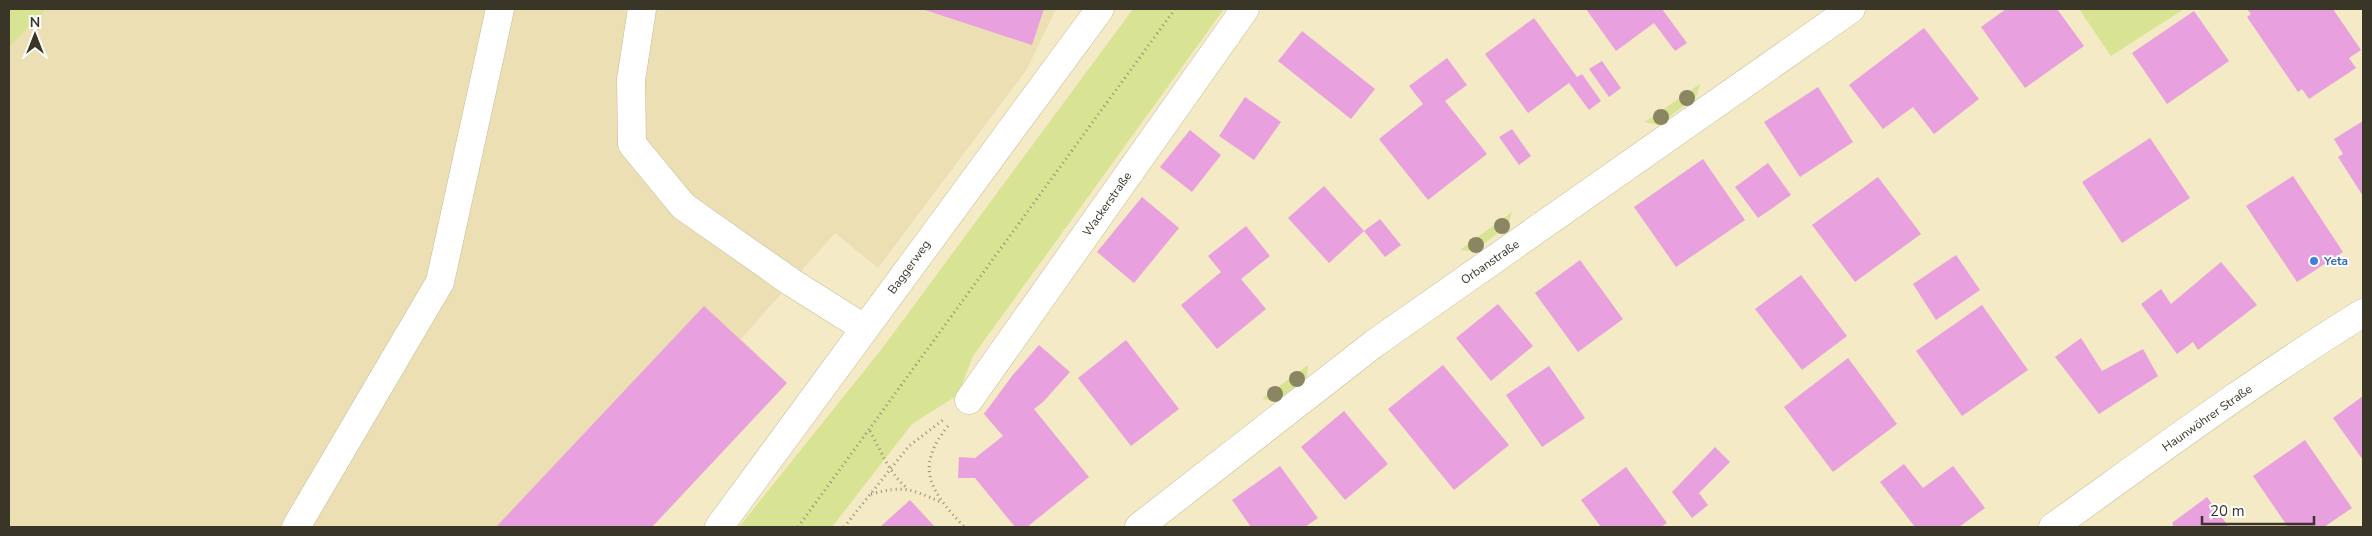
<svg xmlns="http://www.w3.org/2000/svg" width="2372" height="536" font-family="'Nunito Sans',sans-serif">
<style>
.built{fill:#ebdfb3}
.green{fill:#d8e494}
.building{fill:#e8a1de}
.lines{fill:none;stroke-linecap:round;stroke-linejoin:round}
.minor-casing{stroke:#c4bb97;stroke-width:29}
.path{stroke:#958e75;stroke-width:3;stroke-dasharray:1 4;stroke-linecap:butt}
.minor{stroke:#fff;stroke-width:28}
.tree{fill:#898661}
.shop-dot{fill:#3f7fe0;stroke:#fff;stroke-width:2}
.labels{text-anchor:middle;stroke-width:4;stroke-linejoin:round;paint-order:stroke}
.street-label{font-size:12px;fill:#393527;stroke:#fff}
.shop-label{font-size:12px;font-weight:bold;fill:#366cbe;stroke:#fff;text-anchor:start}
</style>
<rect width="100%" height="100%" fill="#f4eac6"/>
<polygon class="built" points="46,9 1056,9 1027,69 878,268 835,233 741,339 787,383 652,527 9,527 9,47"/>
<g class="green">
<polygon points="9,9 46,9 9,47"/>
<polygon points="1133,9 1224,9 973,356 958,395 912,424 832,527 739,527 881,350"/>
<polygon points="2079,9 2184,9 2111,56"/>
<polygon points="1700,84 1696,97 1658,125 1645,122"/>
<polygon points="1512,212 1508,226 1474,251 1460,250"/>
<polygon points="1308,365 1307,378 1277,401 1262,399"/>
</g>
<g class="building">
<polygon points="922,9 1044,9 1032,45"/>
<polygon points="1586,9 1662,9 1687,43 1675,51 1654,23 1616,51"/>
<polygon points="2006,9 2057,9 2084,46 2025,88 1981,27"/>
<polygon points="2247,9 2333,9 2361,50 2349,58 2356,68 2309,99 2302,89 2298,92 2247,17 2251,14"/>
<polygon points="2194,11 2229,61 2167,104 2132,53"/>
<polygon points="1534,18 1577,77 1582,74 1601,101 1589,110 1569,83 1528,113 1485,54"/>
<polygon points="1924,28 1979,99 1934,134 1913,107 1883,129 1849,85"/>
<polygon points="1302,31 1375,89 1351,119 1278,61"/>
<polygon points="1447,58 1467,85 1445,101 1487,154 1428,200 1379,139 1423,104 1409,86"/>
<polygon points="1602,61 1621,88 1609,97 1589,69"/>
<polygon points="1818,87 1853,142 1800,177 1764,122"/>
<polygon points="1245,97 1281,122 1254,160 1219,136"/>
<polygon points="2363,121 2363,196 2338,157 2343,154 2334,139"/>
<polygon points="1512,129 1531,156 1519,165 1499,137"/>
<polygon points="1190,130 1221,155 1192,192 1160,167"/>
<polygon points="2150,138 2190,198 2122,243 2082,182"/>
<polygon points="1703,159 1745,220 1676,267 1634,207"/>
<polygon points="1768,163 1791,195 1758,218 1735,187"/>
<polygon points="2293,176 2343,252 2297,282 2246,206"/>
<polygon points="1878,177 1921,234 1855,282 1812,225"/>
<polygon points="1324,186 1364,231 1329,263 1288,218"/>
<polygon points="1142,197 1179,228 1134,283 1097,252"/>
<polygon points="1380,219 1401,245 1385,257 1364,231"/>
<polygon points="1246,226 1270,256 1241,279 1266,309 1217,349 1181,305 1221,272 1208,256"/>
<polygon points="1956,255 1980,290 1936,320 1913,284"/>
<polygon points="1580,260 1623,319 1578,352 1535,293"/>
<polygon points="2221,262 2257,305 2198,350 2193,342 2177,354 2141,304 2161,289 2171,304"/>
<polygon points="1801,275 1847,336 1802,370 1755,309"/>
<polygon points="1498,304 1533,346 1491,381 1456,338"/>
<polygon points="1982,305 2028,370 1962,416 1916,351"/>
<polygon points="704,306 787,383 652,527 496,527"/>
<polygon points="2081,338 2102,371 2143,349 2158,376 2099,414 2055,357"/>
<polygon points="1126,340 1179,409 1131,446 1078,378"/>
<polygon points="1039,345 1070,372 1043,402 1034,409 1089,477 1027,527 1015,527 975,478 958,478 959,457 975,458 1003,436 984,414 1012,376"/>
<polygon points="1848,358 1897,424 1833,472 1784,407"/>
<polygon points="1443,365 1509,445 1454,490 1388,409"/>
<polygon points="1549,366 1585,418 1542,447 1506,395"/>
<polygon points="2363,396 2363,460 2333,418"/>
<polygon points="1344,411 1388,464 1345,500 1301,447"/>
<polygon points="2305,440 2352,508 2324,527 2288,527 2253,476"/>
<polygon points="1715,447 1730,462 1699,493 1708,505 1692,518 1672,492"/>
<polygon points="1904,464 1923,488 1953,466 1985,508 1959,527 1915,527 1880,482"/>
<polygon points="1280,466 1318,518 1305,527 1251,527 1232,500"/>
<polygon points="1626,467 1667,523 1661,527 1601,527 1581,500"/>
<polygon points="2207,497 2229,527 2174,527 2172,523"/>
<polygon points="910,500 935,527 880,527"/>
</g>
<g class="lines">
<defs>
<g id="minor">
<polyline points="642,9 631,80 632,144 683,206 791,282 864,328"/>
<polyline points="969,400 1245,9"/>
<polyline points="296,527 440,282 500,9"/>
<polyline points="719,527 1100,9"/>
<polyline points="1139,527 1375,343 1851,9"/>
<path d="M2053,527C2155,454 2256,379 2363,313"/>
</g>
</defs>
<use href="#minor" class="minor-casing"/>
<g class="path">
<path d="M948,426C913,469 932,492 964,527"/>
<path d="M870,431C881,451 889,473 907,488"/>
<path d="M871,494C905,485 910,489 941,502"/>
<polyline points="798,527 1175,9"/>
<polyline points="844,527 909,446 943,420"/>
</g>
<use href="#minor" class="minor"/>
</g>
<g class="tree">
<circle cx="1687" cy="98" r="8"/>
<circle cx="1661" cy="117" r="8"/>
<circle cx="1502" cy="226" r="8"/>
<circle cx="1476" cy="245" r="8"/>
<circle cx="1297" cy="379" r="8"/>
<circle cx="1275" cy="394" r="8"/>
</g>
<circle class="shop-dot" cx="2314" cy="261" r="5"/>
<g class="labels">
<g class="street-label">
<text transform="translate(1107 204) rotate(-55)" y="4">Wackerstraße</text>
<text transform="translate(1490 262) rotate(-35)" y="4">Orbanstraße</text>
<text transform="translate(909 267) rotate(-54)" y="4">Baggerweg</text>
<text transform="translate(2207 418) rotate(-35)" y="4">Haunwöhrer Straße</text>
</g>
<g class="shop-label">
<text x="2324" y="265">Yeta</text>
</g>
</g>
<rect width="2372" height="536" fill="none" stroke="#393527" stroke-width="20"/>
<g transform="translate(35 35)" stroke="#ffffff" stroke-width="4" paint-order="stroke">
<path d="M0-4L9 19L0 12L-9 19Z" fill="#393527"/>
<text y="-8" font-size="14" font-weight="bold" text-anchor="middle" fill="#393527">N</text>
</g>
<path d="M2202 516v8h112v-8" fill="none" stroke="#393527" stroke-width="2.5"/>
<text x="2210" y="516" font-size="15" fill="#393527" stroke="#ffffff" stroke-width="4" paint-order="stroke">20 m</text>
</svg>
